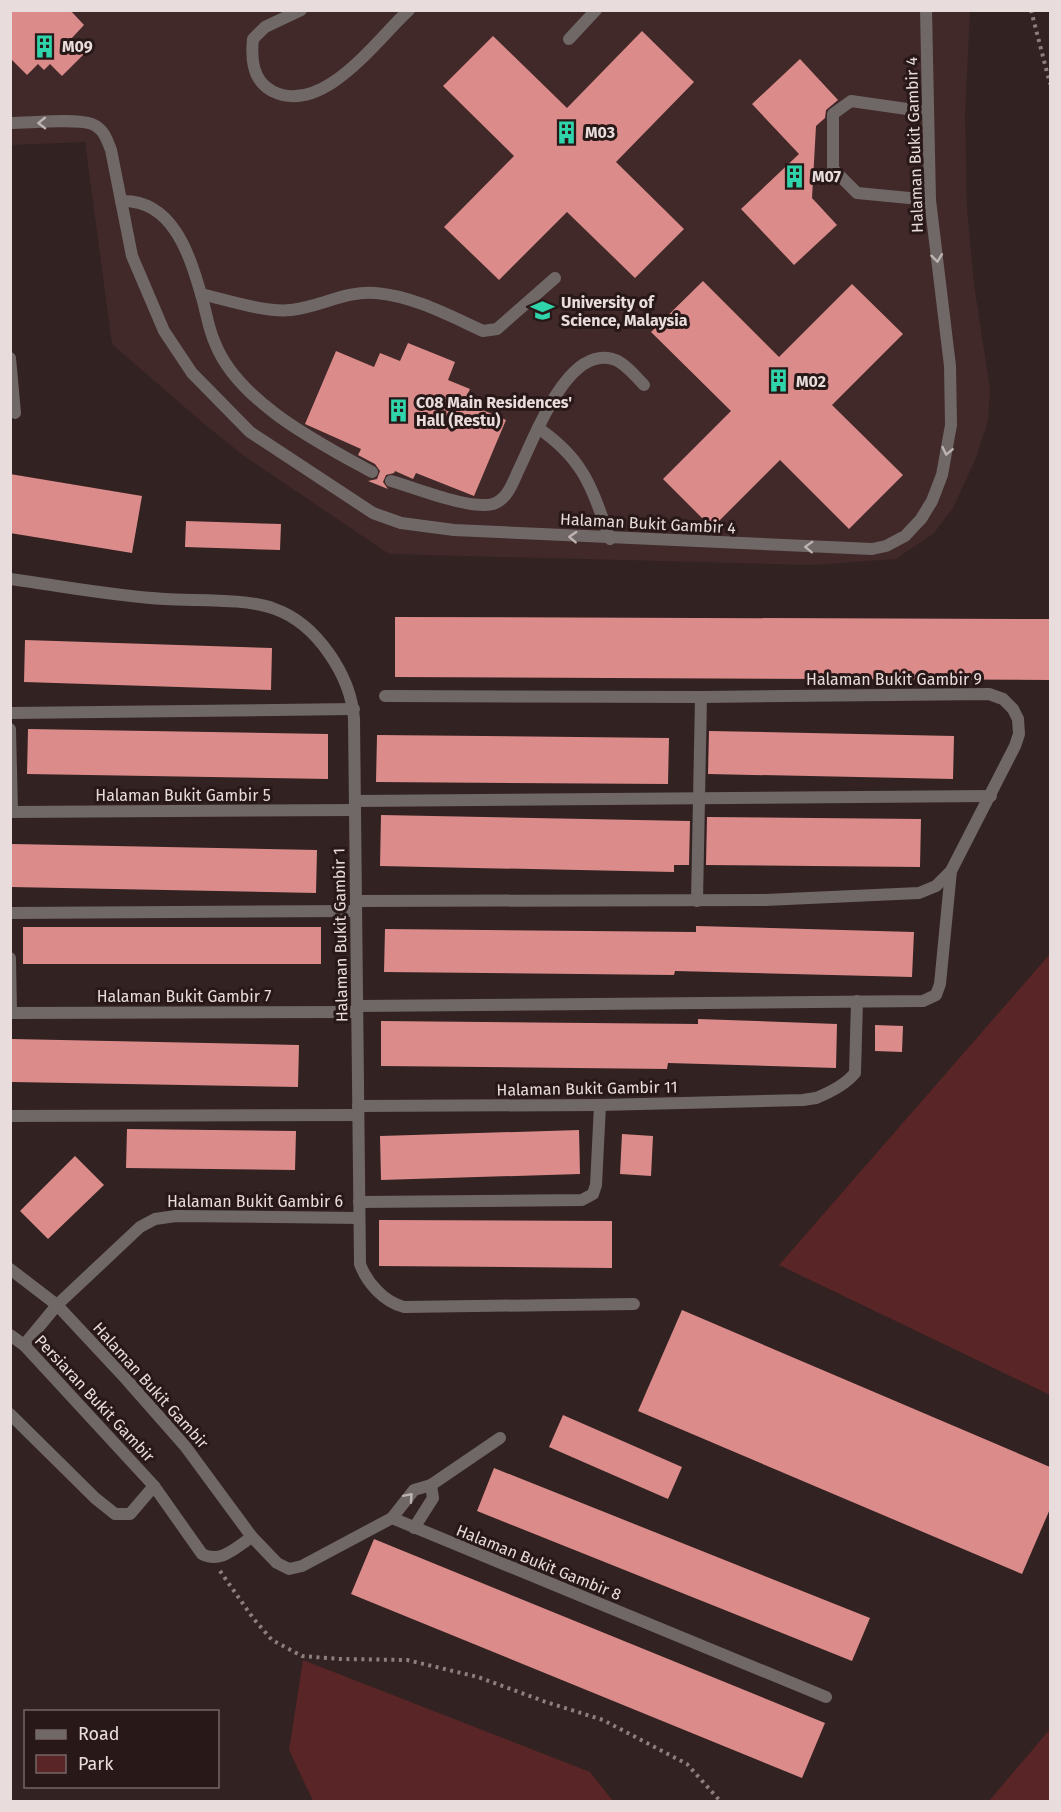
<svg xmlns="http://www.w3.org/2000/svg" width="1061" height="1812" font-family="'Fira Sans',sans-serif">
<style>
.built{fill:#402928}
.green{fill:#592526}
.building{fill:#db8b8a}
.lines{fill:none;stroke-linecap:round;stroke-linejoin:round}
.path{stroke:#8c7f7e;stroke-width:4;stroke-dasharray:3 4.5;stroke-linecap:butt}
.service{stroke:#706767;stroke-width:12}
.minor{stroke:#706767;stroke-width:12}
.oneway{stroke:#beb4b3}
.labels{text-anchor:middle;stroke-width:6;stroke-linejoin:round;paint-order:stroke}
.poi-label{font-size:16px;font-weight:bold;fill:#e8dddc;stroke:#281818;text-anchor:start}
.street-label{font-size:16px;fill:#e8dddc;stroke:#281818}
</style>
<rect width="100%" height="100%" fill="#322221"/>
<polygon class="built" points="10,11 970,11 965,115 967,209 974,284 990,389 988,421 975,460 953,508 934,533 896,559 812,565 389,554 244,456 204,424 112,344 85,142 11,145"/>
<g class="green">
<polygon points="1050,954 1050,1395 779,1265"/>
<polygon points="303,1660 590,1772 613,1801 313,1801 289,1750"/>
<polygon points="1050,1729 1050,1801 989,1801"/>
</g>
<g class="building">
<polygon points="10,10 70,10 84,25 71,39 85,53 62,76 50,64 44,70 38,64 27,75 10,58"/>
<polygon points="642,31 694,82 616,162 684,229 635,278 567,212 499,280 444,227 514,156 443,86 493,36 567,108"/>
<polygon points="800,59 838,100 826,110 825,118 816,126 812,198 837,225 794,265 741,209 799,154 752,104"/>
<polygon points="703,281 779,357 852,284 903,334 832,405 903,475 849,529 780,460 712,528 663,479 731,411 651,332"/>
<polygon points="408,343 455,362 448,380 470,389 464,402 506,420 474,496 416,473 413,479 395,471 394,473 386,475 383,482 388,489 368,481 377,479 380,471 375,464 358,455 361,449 305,424 336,351 374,367 380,353 400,361"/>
<polygon points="10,474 142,496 132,553 10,533"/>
<polygon points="186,521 281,524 280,550 185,547"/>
<polygon points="395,617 1050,619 1050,680 395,677"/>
<polygon points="25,640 272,648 271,690 24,682"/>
<polygon points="28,729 328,734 328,779 27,774"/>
<polygon points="709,731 954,736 953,779 708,774"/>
<polygon points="377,735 669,738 668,784 376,782"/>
<polygon points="381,815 690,821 689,865 674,865 674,872 380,866"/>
<polygon points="707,817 921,819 920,867 706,865"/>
<polygon points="12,844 317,850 316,893 11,887"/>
<polygon points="696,926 914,932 912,977 675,971 674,975 384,972 385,929 696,932"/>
<rect x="23" y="927" width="298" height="37"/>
<polygon points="698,1019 837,1024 836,1068 668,1063 667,1069 381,1066 381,1021 698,1024"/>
<polygon points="875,1025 903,1026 902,1052 875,1051"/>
<polygon points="12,1039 299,1045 298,1087 12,1082"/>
<polygon points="127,1129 296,1131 295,1170 126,1168"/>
<polygon points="579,1130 580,1174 381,1180 380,1136"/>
<polygon points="622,1134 653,1136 651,1176 620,1174"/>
<polygon points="75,1156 104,1185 48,1239 20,1211"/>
<polygon points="379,1220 612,1221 612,1268 379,1266"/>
<polygon points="682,1310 1050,1467 1050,1509 1022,1574 638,1411"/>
<polygon points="563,1415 682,1467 668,1499 549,1447"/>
<polygon points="494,1468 870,1618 852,1661 477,1511"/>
<polygon points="374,1539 825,1723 802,1778 351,1594"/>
</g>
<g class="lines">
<g class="path">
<polyline points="1031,10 1050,84"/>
<polyline points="220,1571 253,1618 272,1640 302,1656 340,1659 407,1660 478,1677 546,1702 603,1720 687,1764 721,1802"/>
</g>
<g class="service">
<path d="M301,10L265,27L253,39C251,58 252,80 272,91C323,117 376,40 409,10"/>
<polyline points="569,39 596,10"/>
<polyline points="928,112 851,101 833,114 833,169 857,193 930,200"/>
<path d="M121,201C172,199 189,253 201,294C227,300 267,313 291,310C320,307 347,290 376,293C413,296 450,316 483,331L497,329L555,278"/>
<path d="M201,294C206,310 208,328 215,343C238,402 319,443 372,472"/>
<path d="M538,428C585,460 592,489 610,539"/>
<path d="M391,481C416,488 469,510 493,504C508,499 513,482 519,469C534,438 562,362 600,358C607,357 616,359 621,363C630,369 637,378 644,385"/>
<polyline points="10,713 354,709"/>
<polyline points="10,729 12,812"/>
<polyline points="355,801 991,796"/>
<polyline points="697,901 701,697"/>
<polyline points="10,913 356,911"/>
<polyline points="10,958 11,1013"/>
<polyline points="357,1006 923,1001 936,995 940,984 951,871"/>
<path d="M816,1098C831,1092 845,1085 855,1073L857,1001"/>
<polyline points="10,1116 358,1115"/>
<polyline points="359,1202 582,1200 593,1194 596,1185 600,1105"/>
</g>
<g class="minor">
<path d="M10,123C30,123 76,118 92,124C104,129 107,140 111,150L132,256L164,331L192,373L250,432L373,513L401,523L454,530L872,549L886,546L905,536L921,519L932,501L942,475L951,425L950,366L930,200L926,10"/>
<polyline points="10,358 15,413"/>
<path d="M10,579C62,586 114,596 165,599C197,601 246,598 275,609C317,624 351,676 354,719L360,1264C367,1283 384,1302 404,1307L634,1304"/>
<polyline points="10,812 355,810"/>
<polyline points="356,901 765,900 919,893 936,886 951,871 1015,746 1019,734 1018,719 1013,709 1003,699 989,694 701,697 385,696"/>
<polyline points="10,1013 357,1012"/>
<polyline points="358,1106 600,1105 803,1100 816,1098"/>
<polyline points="10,1269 57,1305 126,1379 185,1446 252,1537 277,1563 289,1569 302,1566 392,1518 414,1490 431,1485 500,1438"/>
<path d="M10,1335L24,1345L154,1486L202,1554C221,1564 236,1547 252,1537"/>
<polyline points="24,1345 57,1305 140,1227 155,1219 176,1216 359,1218"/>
<polyline points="10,1414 95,1498 115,1514 130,1514 154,1486"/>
<polyline points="392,1518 826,1697"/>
<polyline points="414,1528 433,1498 431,1485"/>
</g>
</g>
<defs><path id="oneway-chevron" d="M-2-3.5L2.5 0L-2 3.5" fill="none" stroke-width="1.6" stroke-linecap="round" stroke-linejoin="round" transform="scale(1.5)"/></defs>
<g class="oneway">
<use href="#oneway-chevron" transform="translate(42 123) rotate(179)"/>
<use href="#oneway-chevron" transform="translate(937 258) rotate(83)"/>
<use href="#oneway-chevron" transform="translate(947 451) rotate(102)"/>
<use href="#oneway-chevron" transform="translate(573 537) rotate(-177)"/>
<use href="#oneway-chevron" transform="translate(809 547) rotate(-178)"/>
<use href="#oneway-chevron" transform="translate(409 1497) rotate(-49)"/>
</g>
<defs>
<symbol id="building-bare" viewBox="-9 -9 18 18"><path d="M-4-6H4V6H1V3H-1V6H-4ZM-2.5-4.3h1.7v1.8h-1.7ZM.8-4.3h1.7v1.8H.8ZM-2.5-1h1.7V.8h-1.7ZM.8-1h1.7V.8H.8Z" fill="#2fd4aa" stroke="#281818" stroke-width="2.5" paint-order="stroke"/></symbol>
<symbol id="university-bare" viewBox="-9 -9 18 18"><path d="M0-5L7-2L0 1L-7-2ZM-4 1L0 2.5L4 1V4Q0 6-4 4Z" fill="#2fd4aa" stroke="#281818" stroke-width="2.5" paint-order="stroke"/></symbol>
</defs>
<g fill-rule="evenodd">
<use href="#building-bare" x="28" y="30" width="33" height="33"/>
<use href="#building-bare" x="550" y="116" width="33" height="33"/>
<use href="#building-bare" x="778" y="160" width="33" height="33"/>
<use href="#university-bare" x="526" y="294" width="33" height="33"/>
<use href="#building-bare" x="762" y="364" width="33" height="33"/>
<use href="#building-bare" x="382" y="394" width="33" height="33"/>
</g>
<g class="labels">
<g class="poi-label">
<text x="62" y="52">M09</text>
<text x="585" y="138">M03</text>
<text x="812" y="182">M07</text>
<text x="561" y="308">University of<tspan x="561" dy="18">Science, Malaysia</tspan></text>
<text x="796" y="387">M02</text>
<text x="416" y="408">C08 Main Residences'<tspan x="416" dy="18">Hall (Restu)</tspan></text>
</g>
<g class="street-label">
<text transform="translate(914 145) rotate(-92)" y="6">Halaman Bukit Gambir 4</text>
<text transform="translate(648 523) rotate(3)" y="6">Halaman Bukit Gambir 4</text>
<text x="894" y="685">Halaman Bukit Gambir 9</text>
<text x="183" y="801">Halaman Bukit Gambir 5</text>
<text transform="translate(340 935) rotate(-91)" y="6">Halaman Bukit Gambir 1</text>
<text x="184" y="1002">Halaman Bukit Gambir 7</text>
<text transform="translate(587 1088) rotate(-1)" y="6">Halaman Bukit Gambir 11</text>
<text x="255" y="1207">Halaman Bukit Gambir 6</text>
<text transform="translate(151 1385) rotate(48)" y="6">Halaman Bukit Gambir</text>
<text transform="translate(95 1398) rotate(47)" y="6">Persiaran Bukit Gambir</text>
<text transform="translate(539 1562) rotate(22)" y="6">Halaman Bukit Gambir 8</text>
</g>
</g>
<rect width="1061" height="1812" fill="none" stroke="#e8dddc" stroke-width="24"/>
<rect x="24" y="1710" width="195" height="78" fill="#281818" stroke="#756766" stroke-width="1.5"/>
<rect x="36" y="1730" width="30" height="9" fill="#706767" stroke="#756766" stroke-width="1.5"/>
<text x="78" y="1740" font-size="18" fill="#e8dddc">Road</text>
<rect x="36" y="1755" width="30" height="18" fill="#592526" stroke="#756766" stroke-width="1.5"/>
<text x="78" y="1770" font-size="18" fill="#e8dddc">Park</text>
</svg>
